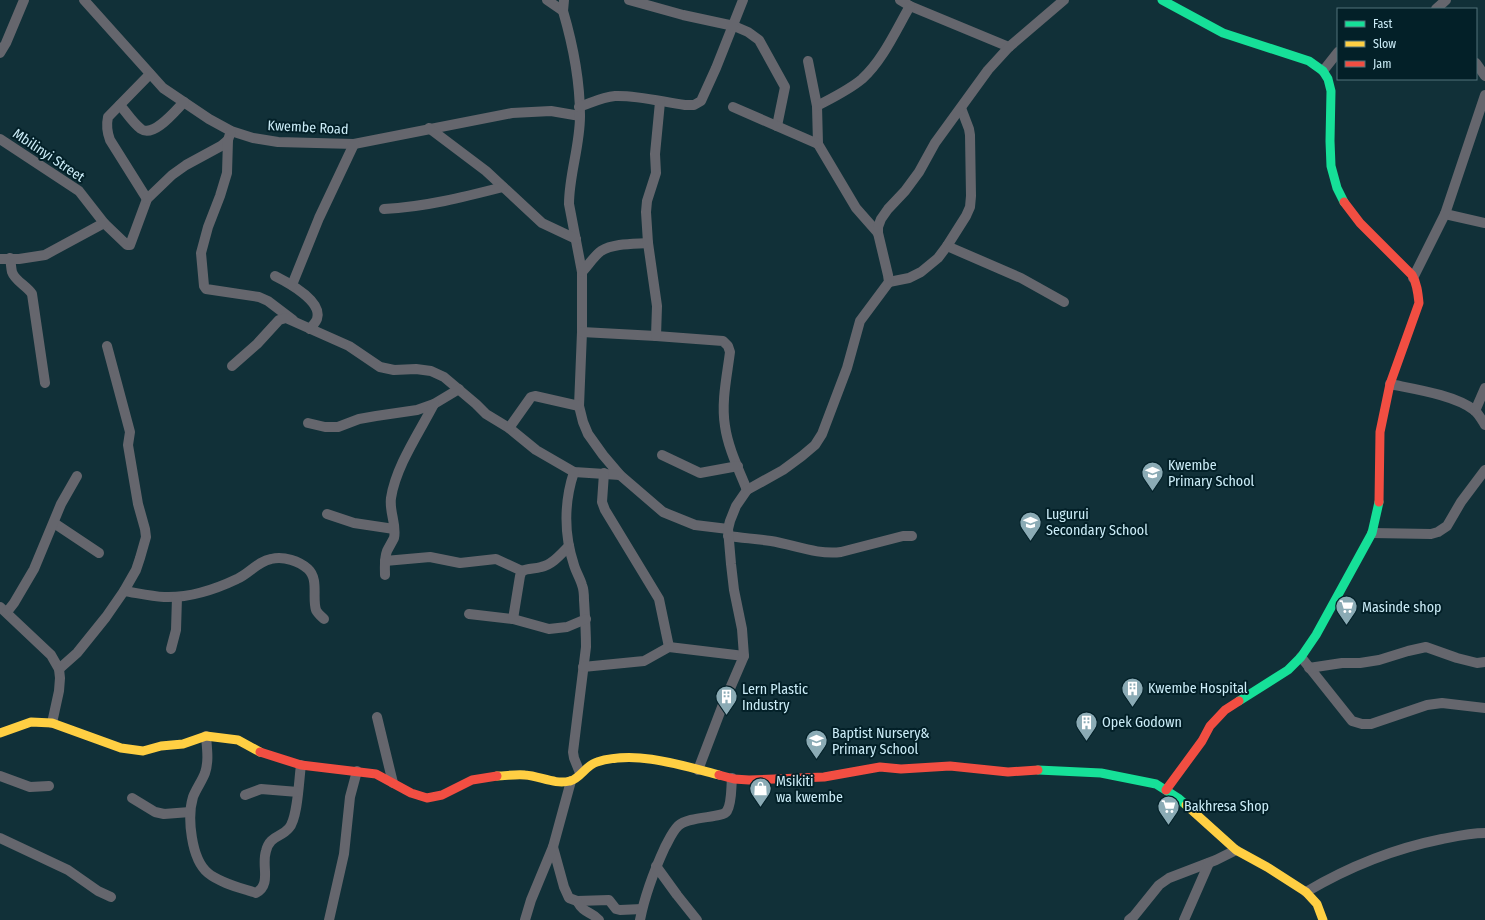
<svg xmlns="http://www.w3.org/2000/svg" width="1485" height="920" font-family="'Fira Sans Condensed',sans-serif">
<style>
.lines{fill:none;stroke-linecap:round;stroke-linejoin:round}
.street{stroke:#65666d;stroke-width:10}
.fast{stroke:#16e098;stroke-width:9}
.slow{stroke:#ffcf43;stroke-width:9}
.jam{stroke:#f24e42;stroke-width:9}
.labels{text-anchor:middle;stroke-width:4;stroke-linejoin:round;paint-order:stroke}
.street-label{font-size:14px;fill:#ccedf8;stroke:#032028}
.poi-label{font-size:14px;fill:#ccedf8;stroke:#032028;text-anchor:start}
</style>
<rect width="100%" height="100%" fill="#113038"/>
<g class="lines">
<g class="street">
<polyline points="84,0 163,88 209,119 231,131 253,138 278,142 354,144 512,113 551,111 580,116"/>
<polyline points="547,0 563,11"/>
<path d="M564,0L563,11C573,45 580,81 580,116C580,146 569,175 569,204L582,272V332L579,406L583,422L588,434L603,455L620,475L663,512L695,525L728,529"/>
<polyline points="629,0 683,15 734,26 748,32 759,40 785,87 777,126"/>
<polyline points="900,0 910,6 1009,47"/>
<polyline points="1436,9 1446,0"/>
<polyline points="0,53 6,43 24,0"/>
<polyline points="808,61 817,106 818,144 856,208 878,233"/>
<polyline points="1476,63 1485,76"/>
<polyline points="1323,71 1338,52"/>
<path d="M120,105C126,112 133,123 141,129C154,138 175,111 184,102"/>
<path d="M817,106C832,98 849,90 862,79C883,60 896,30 910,6"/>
<path d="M579,107C591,103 602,97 615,96C637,95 663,102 685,105H694L701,101L716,68L743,0"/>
<polyline points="733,107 818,144"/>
<polyline points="429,128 486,171 542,223 576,239"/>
<polyline points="0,139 79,191 104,223 127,245 130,245 147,199 172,175 186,165 221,146 228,140 231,131"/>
<polyline points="228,140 227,173 220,196 208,227 201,253 204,286 206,289 259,297 268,301 293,320"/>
<path d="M147,199L110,140C107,132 106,126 108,117L150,74"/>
<path d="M384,209C425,207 464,197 503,187"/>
<polyline points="1445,214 1485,223"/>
<polyline points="947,246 1021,278 1064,302"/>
<path d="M10,258C11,263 11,268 12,272C15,281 27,286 32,294L45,383"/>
<polyline points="0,259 19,259 45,255 104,223"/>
<path d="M582,272C588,266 594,256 601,251C614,243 634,244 648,243"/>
<path d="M275,276C287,282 323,301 317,319C316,322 312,326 310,329"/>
<polyline points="1413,278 1445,214 1485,95"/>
<polyline points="889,282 909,278 921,272 938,258 947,246 966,216 970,207 971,196 970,135 969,129 961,108"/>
<polyline points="292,285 319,218 354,144"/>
<path d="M582,332L656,336L723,341L728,346L730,352C727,376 721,402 725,426C728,448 739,470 747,490"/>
<polyline points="656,336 657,306 648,243 646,212 647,201 656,173 655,154 660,102"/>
<polyline points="232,366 257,344 279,320 286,318 349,346 380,367 394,370 416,369 431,371 444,377 476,404 486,414 509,428 536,450 574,472 620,475"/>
<path d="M1390,384C1414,389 1455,395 1474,410C1479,414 1482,420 1485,425"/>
<polyline points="1475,411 1485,388"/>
<polyline points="308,423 325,427 338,427 359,419 376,416 417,410 434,404 459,389"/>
<polyline points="509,428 531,397 535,396 579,406"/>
<polyline points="662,455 700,473 738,466"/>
<path d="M574,472C564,502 564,535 574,565C576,572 580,578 582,585C584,590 584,596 584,600C585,616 586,631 586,647L573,752L574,758L580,773"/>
<polyline points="604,473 602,502 605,510 659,599 669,647"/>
<polyline points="327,514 354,523 394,529"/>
<polyline points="54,523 99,553"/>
<polyline points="1372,533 1431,534 1438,532 1447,526 1461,502 1485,470"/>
<path d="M728,536C743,538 757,539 771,541C795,545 817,555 841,552L903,536H912"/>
<polyline points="385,561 430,557 460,563 496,559 522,571"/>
<path d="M385,575C385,568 384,559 387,551C389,547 392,542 394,538C397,525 389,512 391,498C396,466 419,433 434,404"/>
<path d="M124,591C137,593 151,596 164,597C188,598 216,589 237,579C249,574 258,561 271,559C284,556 299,561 308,569C319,579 312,598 316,610C318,614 322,617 324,619"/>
<polyline points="0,607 51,655 59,669 60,678 59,691 52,723"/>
<polyline points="7,612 14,603 34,569 61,504 77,476"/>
<polyline points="469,614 513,619 549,629 567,627 586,619"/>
<path d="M513,619L520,576L522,571C528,568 534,569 541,567C552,565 561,554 569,546"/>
<polyline points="171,649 176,630 177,597"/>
<polyline points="1301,657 1352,721 1362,724 1371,724 1427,705 1442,703 1485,708"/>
<polyline points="583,667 644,661 669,647 744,656"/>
<polyline points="1309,668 1342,663 1360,663 1379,660 1408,651 1426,647 1457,658 1477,663 1485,662"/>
<polyline points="59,669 77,653 106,617 124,591 136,570 140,558 146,537 145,529 138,504 128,445 130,432 107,346"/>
<polyline points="377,717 393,783"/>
<path d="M206,736C207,749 209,761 205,773C202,781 196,789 193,797C187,817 191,859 208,873C220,883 241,888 256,893C272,884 261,866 266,851C270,835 281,838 289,828C298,818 299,778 301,765"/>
<polyline points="698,770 722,707 744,656 742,629 734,590 731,564 728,529 730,521 736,506 747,490 783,470 802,456 815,445 822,434 847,368 860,321 889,282 888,275 878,233 878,227 881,219 888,209 905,191 919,172 935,143 988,70 1009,47 1064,0"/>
<polyline points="0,776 30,787 49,786"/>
<polyline points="245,795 261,789 298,792"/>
<polyline points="132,798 155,812 164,814 190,812"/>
<polyline points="0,838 68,870 98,891 111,897"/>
<polyline points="553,847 564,887 569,898 577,901 609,900 616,909 620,910 642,909"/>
<polyline points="656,866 677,895 697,920"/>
<path d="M1306,892C1350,866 1392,849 1442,839C1457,836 1470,833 1485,833"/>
<path d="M577,901C584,914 591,911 599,920"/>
<polyline points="329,920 344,854 350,797 357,771"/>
<polyline points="525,920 531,900 553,847 571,781"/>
<path d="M640,920C645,894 654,871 665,847C669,840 672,832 678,826C690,815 722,819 727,811C732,803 731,788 732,778"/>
<polyline points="1129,920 1134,916 1159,885 1169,878 1216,860 1236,850"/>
<polyline points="1184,920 1209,863"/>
</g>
<g class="fast">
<polyline points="1162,0 1223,33 1309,61 1323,71 1328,79 1331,91 1330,141 1331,166 1337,188 1344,202"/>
<polyline points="1239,701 1288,670 1301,657 1316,635 1372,533 1379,502"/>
<polyline points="1038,770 1101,773 1156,784 1178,798 1186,805"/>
</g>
<g class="slow">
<polyline points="0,733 31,722 52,723 121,748 143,751 161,746 183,744 206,736 238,740 260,752"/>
<path d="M497,776C506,776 516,774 525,775C540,776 555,785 570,781C580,779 586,765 597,762C636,750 681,765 719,775"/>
<polyline points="1186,805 1236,850 1267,867 1306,892 1317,904 1323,920"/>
</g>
<g class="jam">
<path d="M1344,202L1360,223L1412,275C1417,283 1418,293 1419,303L1390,384L1380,432L1379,502"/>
<polyline points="260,752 301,765 376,774 411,793 427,798 442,795 472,780 497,776"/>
<polyline points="719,775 734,779 749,780 824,777 880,767 901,769 950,766 1008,772 1038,770"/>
<polyline points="1166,790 1202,741 1210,726 1225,710 1239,701"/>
</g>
</g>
<defs>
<symbol id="school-pin" viewBox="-11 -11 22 30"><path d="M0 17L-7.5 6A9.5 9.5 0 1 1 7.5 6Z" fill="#8babb5" stroke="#032028"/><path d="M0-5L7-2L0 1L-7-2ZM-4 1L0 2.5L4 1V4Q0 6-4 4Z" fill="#fff"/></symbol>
<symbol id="supermarket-pin" viewBox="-11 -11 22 30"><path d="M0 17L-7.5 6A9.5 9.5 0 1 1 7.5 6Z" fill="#8babb5" stroke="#032028"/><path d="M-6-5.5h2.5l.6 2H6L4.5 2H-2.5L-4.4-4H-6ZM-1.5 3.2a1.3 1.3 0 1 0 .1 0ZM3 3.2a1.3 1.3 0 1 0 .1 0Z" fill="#fff"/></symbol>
<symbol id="building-pin" viewBox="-11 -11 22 30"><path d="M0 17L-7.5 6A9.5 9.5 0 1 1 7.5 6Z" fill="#8babb5" stroke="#032028"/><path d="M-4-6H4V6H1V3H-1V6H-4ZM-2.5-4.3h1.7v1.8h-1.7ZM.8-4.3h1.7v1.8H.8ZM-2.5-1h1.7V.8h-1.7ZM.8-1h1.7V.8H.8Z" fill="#fff"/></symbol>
<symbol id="shop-pin" viewBox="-11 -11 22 30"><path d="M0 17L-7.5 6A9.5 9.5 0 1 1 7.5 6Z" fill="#8babb5" stroke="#032028"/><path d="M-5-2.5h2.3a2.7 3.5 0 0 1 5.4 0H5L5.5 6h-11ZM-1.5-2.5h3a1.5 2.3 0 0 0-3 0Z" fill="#fff"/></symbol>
</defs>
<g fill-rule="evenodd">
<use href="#school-pin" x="1140" y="460" width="25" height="34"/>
<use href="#school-pin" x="1018" y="510" width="25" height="34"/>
<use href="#supermarket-pin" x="1334" y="594" width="25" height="34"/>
<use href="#building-pin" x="1120" y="676" width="25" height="34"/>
<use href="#building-pin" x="714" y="684" width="25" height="34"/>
<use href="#building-pin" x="1074" y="710" width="25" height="34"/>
<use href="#school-pin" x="804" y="728" width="25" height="34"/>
<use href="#shop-pin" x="748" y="776" width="25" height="34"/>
<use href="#supermarket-pin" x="1156" y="794" width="25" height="34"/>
</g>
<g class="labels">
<g class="street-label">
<text transform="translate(308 127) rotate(3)" y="5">Kwembe Road</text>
<text transform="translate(49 155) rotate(34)" y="5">Mbilinyi Street</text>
</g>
<g class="poi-label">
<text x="1168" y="470">Kwembe<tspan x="1168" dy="16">Primary School</tspan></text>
<text x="1046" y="519">Lugurui<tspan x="1046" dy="16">Secondary School</tspan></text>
<text x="1362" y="612">Masinde shop</text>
<text x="1148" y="693">Kwembe Hospital</text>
<text x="742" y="694">Lern Plastic<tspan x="742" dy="16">Industry</tspan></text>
<text x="1102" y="727">Opek Godown</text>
<text x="832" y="738">Baptist Nursery&amp;<tspan x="832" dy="16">Primary School</tspan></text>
<text x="776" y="786">Msikiti<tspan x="776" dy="16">wa kwembe</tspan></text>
<text x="1184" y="811">Bakhresa Shop</text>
</g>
</g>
<rect x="1337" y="8" width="140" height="72" fill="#032028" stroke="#53727b"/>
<rect x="1345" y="21" width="20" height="6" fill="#16e098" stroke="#53727b"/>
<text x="1373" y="28" font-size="12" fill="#ccedf8">Fast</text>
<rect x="1345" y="41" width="20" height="6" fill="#ffcf43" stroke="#53727b"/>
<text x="1373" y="48" font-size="12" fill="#ccedf8">Slow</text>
<rect x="1345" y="61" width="20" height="6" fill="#f24e42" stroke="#53727b"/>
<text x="1373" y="68" font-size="12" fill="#ccedf8">Jam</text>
</svg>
